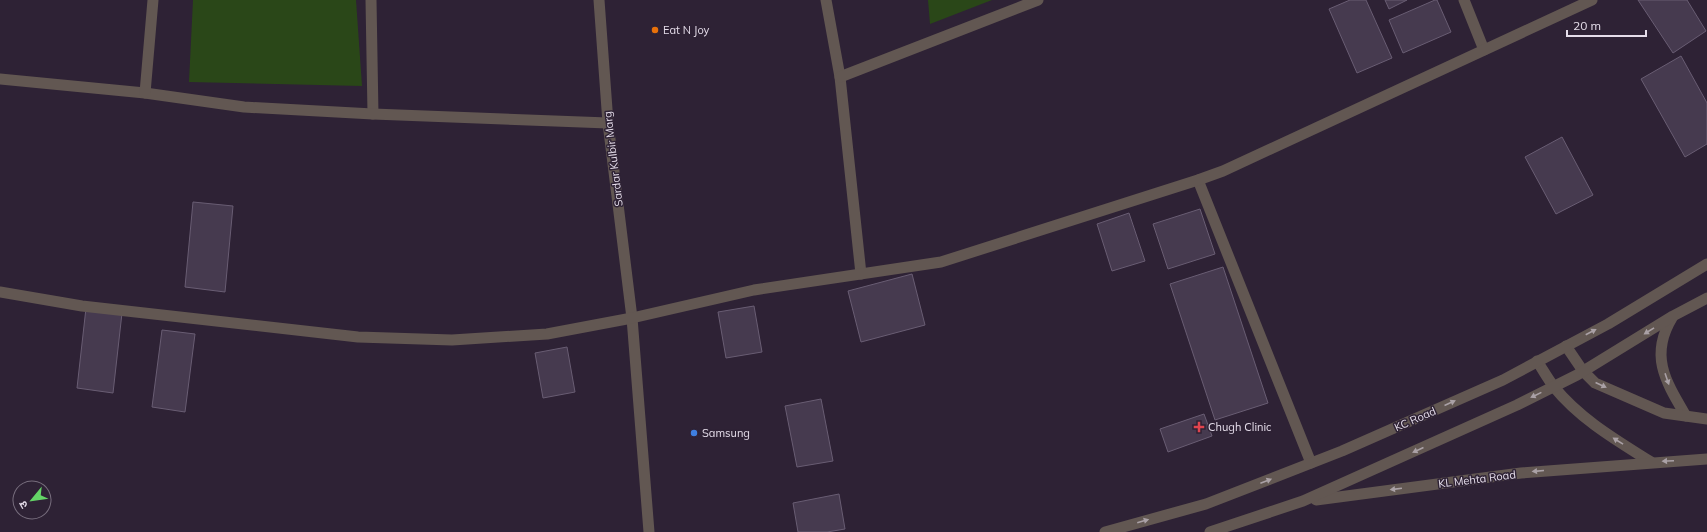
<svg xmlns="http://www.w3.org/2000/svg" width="1707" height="532" font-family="Mulish,'Noto Sans Devanagari',sans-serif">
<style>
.green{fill:#2a4718}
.building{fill:#463a4f;stroke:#695d73}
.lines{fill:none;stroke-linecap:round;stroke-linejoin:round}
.minor{stroke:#625752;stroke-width:11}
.tertiary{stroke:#625752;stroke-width:11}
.oneway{fill:#aaa1a6}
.food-dot{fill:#e8710a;stroke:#2e2235;stroke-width:1.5}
.health-dot{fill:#e0444e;stroke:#2e2235;stroke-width:1.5}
.shop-dot{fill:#3f7fe0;stroke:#2e2235;stroke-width:1.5}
.labels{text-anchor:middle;stroke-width:3;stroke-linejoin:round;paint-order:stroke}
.poi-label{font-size:11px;fill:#e5ddea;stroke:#2e2235;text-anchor:start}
.street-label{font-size:11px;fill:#e5ddea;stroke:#2e2235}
</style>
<rect width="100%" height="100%" fill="#2e2235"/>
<g class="green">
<polygon points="193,0 356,0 362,86 189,82"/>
<polygon points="928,0 992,0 930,24"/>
</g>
<g class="building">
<polygon points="1350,0 1366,0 1392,58 1357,73 1329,9"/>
<polygon points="1385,0 1407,0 1389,9"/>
<polygon points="1435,0 1437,0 1451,32 1403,53 1389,20"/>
<polygon points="1638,0 1687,0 1706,31 1673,53"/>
<polygon points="1681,56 1707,103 1707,144 1685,157 1641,79"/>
<polygon points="1562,137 1593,195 1556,214 1525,157"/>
<polygon points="193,202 233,206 225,292 185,287"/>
<polygon points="1200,209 1215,254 1168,269 1153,224"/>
<polygon points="1129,213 1145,261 1112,271 1097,224"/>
<polygon points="1223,267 1268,403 1215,420 1170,284"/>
<polygon points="912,274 925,325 861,342 848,291"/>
<polygon points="754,306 762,352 726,358 718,312"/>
<polygon points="86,308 122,313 113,393 77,388"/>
<polygon points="162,330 195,334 185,412 152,407"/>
<polygon points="567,347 575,392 543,398 535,353"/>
<polygon points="821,399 833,461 797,467 785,406"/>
<polygon points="1204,414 1212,436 1168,452 1160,429"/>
<polygon points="839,494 845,529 827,532 798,532 793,503"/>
</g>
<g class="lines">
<g class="minor">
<polyline points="371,0 373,114"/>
<polyline points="599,0 608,123 632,318 649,532"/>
<polyline points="826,0 840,77 861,274"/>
<polyline points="1464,0 1484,50"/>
<polyline points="840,77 1038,0"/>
<polyline points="0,79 145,93 244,107 373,114 608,123"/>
<polyline points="145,93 153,0"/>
<polyline points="1198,180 1311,463"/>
<polyline points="0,292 82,306 358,337 452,340 547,334 632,318 754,290 941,262 1198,180 1223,171 1592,0"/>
</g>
<g class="tertiary">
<path d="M1672,318C1649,356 1666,382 1686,416"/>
<polyline points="1566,346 1583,371 1595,383 1664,413 1707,419"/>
<path d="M1537,361C1543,370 1548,379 1554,387C1580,419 1616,440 1651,462"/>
<polyline points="1316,500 1521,473 1707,459"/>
<polyline points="1105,532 1206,504 1342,451 1503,380 1608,324 1707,264"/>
<polyline points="1210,532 1303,501 1517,405 1577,375 1673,316 1707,298"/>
</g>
</g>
<defs><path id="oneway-solid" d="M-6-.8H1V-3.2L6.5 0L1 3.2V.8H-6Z"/></defs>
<g class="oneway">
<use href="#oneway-solid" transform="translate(1649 331) rotate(148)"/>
<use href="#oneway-solid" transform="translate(1591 332) rotate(-28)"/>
<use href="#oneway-solid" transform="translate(1667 379) rotate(71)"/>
<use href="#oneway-solid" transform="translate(1601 385) rotate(25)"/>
<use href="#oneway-solid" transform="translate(1536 395) rotate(154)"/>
<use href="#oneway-solid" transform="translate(1450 403) rotate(-24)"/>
<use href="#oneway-solid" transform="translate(1618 441) rotate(-148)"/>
<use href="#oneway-solid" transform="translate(1418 450) rotate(156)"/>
<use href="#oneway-solid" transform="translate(1668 461) rotate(177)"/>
<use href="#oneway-solid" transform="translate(1538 471) rotate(175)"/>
<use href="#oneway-solid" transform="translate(1266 481) rotate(-21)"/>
<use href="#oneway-solid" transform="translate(1396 489) rotate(173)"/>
<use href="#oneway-solid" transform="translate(1143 521) rotate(-16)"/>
</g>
<circle class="food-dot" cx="655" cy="30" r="4"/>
<path class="health-dot" d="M1197 421h4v4h4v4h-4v4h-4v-4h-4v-4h4z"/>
<circle class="shop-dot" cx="694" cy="433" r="4"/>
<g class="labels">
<g class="poi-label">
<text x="663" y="34">Eat N Joy</text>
<text x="1208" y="431">Chugh Clinic</text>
<text x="702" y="437">Samsung</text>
</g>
<g class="street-label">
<text transform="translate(613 159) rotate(-97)" y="4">Sardar Kulbir Marg</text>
<text transform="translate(1415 419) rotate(-24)" y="4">KC Road</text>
<text transform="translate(1477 479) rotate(-7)" y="4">KL Mehta Road</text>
</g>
</g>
<g transform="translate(32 500) rotate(241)"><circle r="19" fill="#2e2235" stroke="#776d7d"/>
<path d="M0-3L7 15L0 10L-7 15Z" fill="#64d467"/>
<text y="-6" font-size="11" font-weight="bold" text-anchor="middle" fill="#e5ddea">उ</text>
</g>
<path d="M1567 30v6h79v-6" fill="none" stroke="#e5ddea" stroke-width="2"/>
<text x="1573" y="30" font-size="12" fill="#e5ddea" stroke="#2e2235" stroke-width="3" paint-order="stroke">20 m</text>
</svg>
